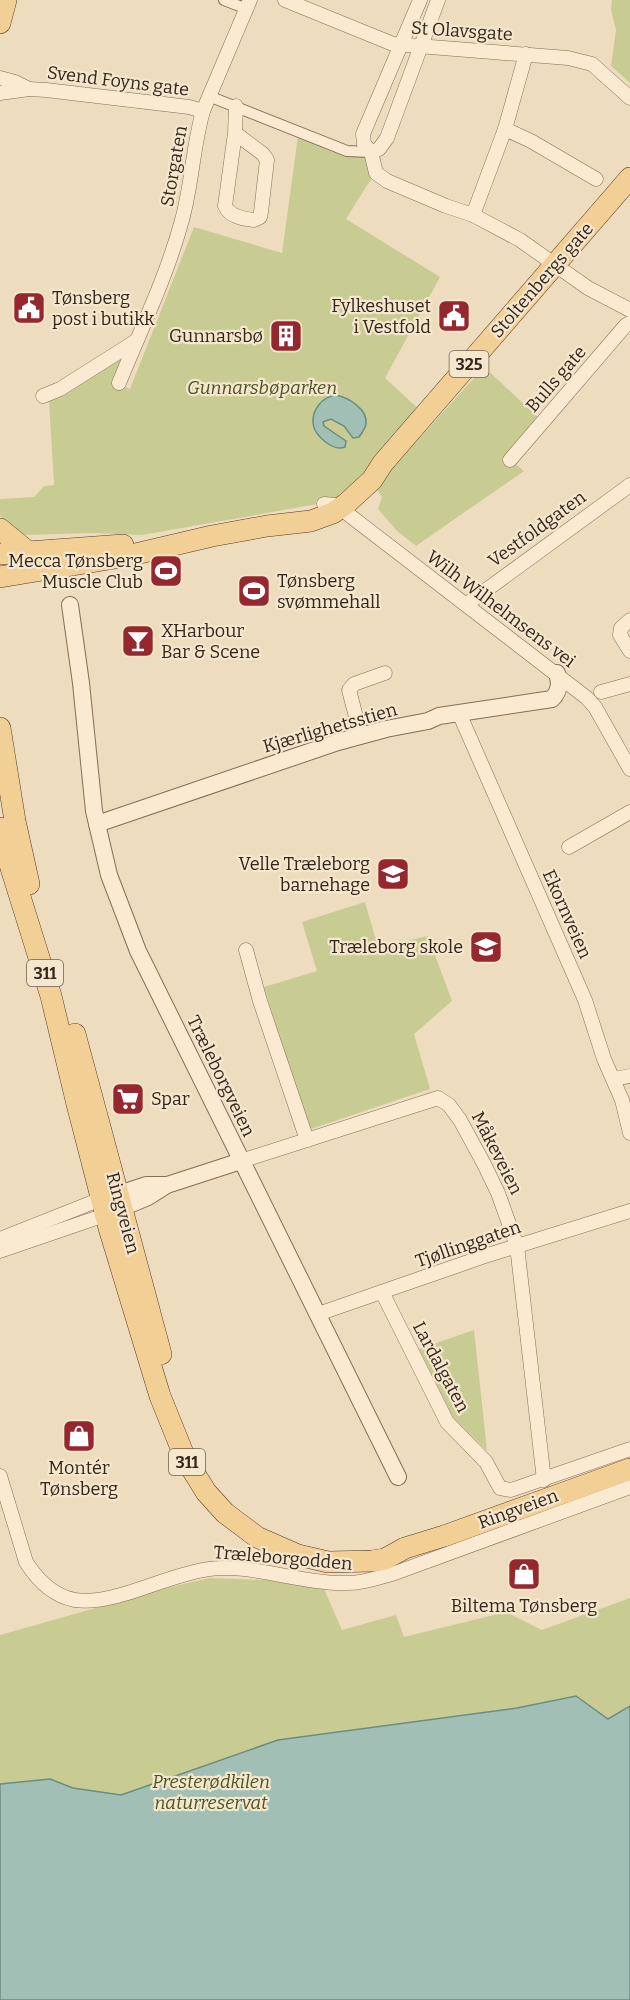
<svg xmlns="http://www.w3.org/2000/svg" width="630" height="2000" font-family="Bitter,serif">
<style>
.green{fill:#c9cc92}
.water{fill:#a2bfb5;stroke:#698d82;stroke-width:1.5}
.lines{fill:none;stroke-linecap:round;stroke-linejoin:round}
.pedestrian-casing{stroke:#866d57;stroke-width:12}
.minor-casing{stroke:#866d57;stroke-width:15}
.tertiary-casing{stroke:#866d57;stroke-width:18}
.primary-casing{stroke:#533b2c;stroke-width:22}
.pedestrian{stroke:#f9ead1;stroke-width:10}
.minor{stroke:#f9ead1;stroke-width:14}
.tertiary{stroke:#f9ead1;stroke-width:16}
.primary{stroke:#f2cf95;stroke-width:21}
.labels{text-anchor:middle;stroke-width:4.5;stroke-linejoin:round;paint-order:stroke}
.shield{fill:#f5e7ce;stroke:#6f6051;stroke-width:1.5}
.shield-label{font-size:16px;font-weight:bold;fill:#35261c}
.street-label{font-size:18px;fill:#35261c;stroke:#f5e7ce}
.poi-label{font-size:18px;fill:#35261c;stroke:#f5e7ce;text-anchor:end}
.park-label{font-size:18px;font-style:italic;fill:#495222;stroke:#f5e7ce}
</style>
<rect width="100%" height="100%" fill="#eedcbe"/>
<g class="green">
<polygon points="612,0 630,0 630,83 611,66 616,30 611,10"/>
<polygon points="298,136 370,154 375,173 346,219 440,277 385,378 423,413 364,476 329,502 142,535 92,533 25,535 8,524 0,516 0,499 34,497 44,486 54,485 49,400 119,359 120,360 120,367 112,381 130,389 194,227 282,253"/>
<polygon points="484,367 539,418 508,458 524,471 416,546 397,531 378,509 382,497 375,487"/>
<polygon points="365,902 375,937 391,945 428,936 452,1001 414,1034 430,1089 308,1130 264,987 317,971 302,922"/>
<polygon points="474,1330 487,1451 453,1417 419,1349"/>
<polygon points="210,1578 321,1582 342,1630 396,1615 404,1637 506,1612 542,1630 630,1598 630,2000 0,2000 0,1635 170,1587"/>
</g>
<g class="water">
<path d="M335,395C348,397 368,409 366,424C365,429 362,433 359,437L353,438L344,426L331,419L323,422L324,426L346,441L345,447C334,452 314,436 313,423C312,409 323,397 335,395Z"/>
<polygon points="576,1696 608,1719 630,1706 630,2000 0,2000 0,1784 50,1779 73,1788 121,1795 278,1740 517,1708"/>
</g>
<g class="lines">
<defs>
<g id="pedestrian">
<polyline points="224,0 247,9"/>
<polyline points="216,99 347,151 371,152"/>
</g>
<g id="minor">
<polyline points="285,0 393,44 568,58 592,64 630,98"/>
<polyline points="420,0 363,134 364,144 371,152 376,173 387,181 446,206 473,215 520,240 588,288 630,310"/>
<polyline points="0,78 15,82 29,89"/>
<polyline points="0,93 29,89 46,90 189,107 203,111"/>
<polyline points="505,129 531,141 596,179"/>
<path d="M235,133L225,206C230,217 244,219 254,220L260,217L261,212L267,160L263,154L235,133L236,106"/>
<polyline points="371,152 379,149 387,138 438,0"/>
<polyline points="473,215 505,129 526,54"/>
<path d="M119,383C141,329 167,276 182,220C192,184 193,146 203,111L250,0"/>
<polyline points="43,396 60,389 136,341"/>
<polyline points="510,460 626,325 630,323"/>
<polyline points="324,504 334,505 340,508 587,698 595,707 630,769"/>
<polyline points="467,604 630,485"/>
<polyline points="630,620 621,628 620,635 630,651"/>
<polyline points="601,692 630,684"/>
<polyline points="459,713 585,1000 604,1059 622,1100 630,1133"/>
<polyline points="361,736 349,690 354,684 385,673"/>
<polyline points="569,847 630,812"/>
<polyline points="246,950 260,1001 307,1140"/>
<polyline points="614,1079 630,1076"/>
<polyline points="241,1161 438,1098 449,1105 460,1120 484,1164 498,1193 517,1246 544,1480"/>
<polyline points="0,1239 101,1199"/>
<polyline points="0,1251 105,1215"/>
<polyline points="382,1292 447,1422 486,1462 500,1488 511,1490 630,1449"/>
<polyline points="318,1314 488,1255 630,1211"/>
<path d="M0,1476L26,1562C38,1581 53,1596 75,1600C114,1606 168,1574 209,1569C248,1563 300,1583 341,1583C360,1584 377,1578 395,1573L630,1487"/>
</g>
<g id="tertiary">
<polyline points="70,605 81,683 94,811 109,875 138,951 398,1477"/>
<path d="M97,824L338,742L386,729L428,721L439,716L552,699C560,691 560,683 557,673"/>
<polyline points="107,1198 146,1185 166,1185"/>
<polyline points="112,1212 148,1197 167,1185 241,1161"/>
</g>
<g id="primary">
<polyline points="0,23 6,0"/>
<polyline points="0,529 27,551"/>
<polyline points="0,554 123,545"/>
<polyline points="0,577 127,556 212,536 267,526 311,521 333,513 347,503 372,480 383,463 630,178"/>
<polyline points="0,728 15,821 29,884"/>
<polyline points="0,828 11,868 51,996 77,1104 109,1228 160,1396 185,1458 206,1492 225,1513 257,1537 298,1555 328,1562 372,1561 385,1559 405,1548 444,1536 630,1469"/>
<polyline points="75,1034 161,1354"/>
</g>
</defs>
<use href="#pedestrian" class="pedestrian-casing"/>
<use href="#minor" class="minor-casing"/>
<use href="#tertiary" class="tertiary-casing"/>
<use href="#primary" class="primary-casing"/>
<use href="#pedestrian" class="pedestrian"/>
<use href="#minor" class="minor"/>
<use href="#tertiary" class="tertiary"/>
<use href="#primary" class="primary"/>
</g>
<defs>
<symbol id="civic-square" viewBox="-11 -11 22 22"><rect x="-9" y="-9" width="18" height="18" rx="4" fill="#95272f" stroke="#f5e7ce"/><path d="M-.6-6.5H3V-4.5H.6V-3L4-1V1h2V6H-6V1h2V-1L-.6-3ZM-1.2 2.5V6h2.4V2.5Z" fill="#fff"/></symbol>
<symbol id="building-square" viewBox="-11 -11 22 22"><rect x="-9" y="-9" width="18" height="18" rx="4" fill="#95272f" stroke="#f5e7ce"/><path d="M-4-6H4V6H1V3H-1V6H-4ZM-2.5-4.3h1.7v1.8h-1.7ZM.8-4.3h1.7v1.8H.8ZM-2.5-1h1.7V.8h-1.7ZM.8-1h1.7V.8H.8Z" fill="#fff"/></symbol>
<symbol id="stadium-square" viewBox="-11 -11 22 22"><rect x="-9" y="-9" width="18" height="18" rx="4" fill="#95272f" stroke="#f5e7ce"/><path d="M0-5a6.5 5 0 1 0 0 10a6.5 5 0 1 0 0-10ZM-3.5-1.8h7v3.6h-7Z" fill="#fff"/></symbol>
<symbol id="bar-square" viewBox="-11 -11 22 22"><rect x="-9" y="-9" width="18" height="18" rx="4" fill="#95272f" stroke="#f5e7ce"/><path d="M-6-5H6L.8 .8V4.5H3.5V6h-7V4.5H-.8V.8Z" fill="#fff"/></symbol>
<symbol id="school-square" viewBox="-11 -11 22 22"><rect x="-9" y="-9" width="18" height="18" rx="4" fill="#95272f" stroke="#f5e7ce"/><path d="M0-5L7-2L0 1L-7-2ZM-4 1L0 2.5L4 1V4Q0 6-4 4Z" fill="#fff"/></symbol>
<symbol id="supermarket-square" viewBox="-11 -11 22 22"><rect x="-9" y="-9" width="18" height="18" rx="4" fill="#95272f" stroke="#f5e7ce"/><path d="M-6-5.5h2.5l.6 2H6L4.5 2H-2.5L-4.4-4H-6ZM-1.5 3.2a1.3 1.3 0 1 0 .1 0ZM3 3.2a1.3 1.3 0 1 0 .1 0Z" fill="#fff"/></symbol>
<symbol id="shop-square" viewBox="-11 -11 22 22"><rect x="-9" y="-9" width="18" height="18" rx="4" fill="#95272f" stroke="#f5e7ce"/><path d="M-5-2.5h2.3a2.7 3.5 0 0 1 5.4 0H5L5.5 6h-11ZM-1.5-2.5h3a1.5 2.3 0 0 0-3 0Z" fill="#fff"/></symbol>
</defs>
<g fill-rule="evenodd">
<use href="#civic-square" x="10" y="289" width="38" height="38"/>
<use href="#civic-square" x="435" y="297" width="38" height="38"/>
<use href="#building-square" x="267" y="317" width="38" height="38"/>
<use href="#stadium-square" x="147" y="552" width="38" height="38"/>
<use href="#stadium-square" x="235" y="572" width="38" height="38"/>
<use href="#bar-square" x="119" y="622" width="38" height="38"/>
<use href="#school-square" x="374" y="855" width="38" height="38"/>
<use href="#school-square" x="467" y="928" width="38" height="38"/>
<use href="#supermarket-square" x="109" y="1080" width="38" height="38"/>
<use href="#shop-square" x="60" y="1417" width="38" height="38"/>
<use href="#shop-square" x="505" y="1555" width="38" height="38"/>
</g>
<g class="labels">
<g class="shield">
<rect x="449.5" y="351" width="39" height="26" rx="4.5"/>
<rect x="27" y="960" width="36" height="26" rx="4.5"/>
<rect x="169" y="1449" width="36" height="26" rx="4.5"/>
</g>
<g class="shield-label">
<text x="469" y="370">325</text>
<text x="45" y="979">311</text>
<text x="187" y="1468">311</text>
</g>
<g class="street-label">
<text transform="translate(462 31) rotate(4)" y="6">St Olavsgate</text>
<text transform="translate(118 81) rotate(7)" y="6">Svend Foyns gate</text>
<text transform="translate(174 166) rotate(-80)" y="6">Storgaten</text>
<text transform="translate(542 280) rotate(-49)" y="6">Stoltenbergs gate</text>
<text transform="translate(556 379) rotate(-49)" y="6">Bulls gate</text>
<text transform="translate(537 529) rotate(-36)" y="6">Vestfoldgaten</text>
<text transform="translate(501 609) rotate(37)" y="6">Wilh Wilhelmsens vei</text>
<text transform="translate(330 728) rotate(-16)" y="6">Kjærlighetsstien</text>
<text transform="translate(567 914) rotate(66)" y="6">Ekornveien</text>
<text transform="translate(221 1076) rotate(64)" y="6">Træleborgveien</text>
<text transform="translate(497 1153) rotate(63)" y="6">Måkeveien</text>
<text transform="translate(123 1213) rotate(75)" y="6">Ringveien</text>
<text transform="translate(468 1244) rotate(-19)" y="6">Tjøllinggaten</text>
<text transform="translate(441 1367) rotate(62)" y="6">Lardalgaten</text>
<text transform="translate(518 1509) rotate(-20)" y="6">Ringveien</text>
<text transform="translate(283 1558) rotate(5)" y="6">Træleborgodden</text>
</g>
<g class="poi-label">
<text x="52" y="304" text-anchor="start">Tønsberg<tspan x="52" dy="21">post i butikk</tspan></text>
<text x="431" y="312">Fylkeshuset<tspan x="431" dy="21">i Vestfold</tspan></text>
<text x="263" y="342">Gunnarsbø</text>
<text x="143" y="567">Mecca Tønsberg<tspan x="143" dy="21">Muscle Club</tspan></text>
<text x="277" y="587" text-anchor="start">Tønsberg<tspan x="277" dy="21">svømmehall</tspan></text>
<text x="161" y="637" text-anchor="start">XHarbour<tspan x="161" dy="21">Bar &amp; Scene</tspan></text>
<text x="370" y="870">Velle Træleborg<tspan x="370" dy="21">barnehage</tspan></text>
<text x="463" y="953">Træleborg skole</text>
<text x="151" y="1105" text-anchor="start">Spar</text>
<text x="79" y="1474" text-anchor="middle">Montér<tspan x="79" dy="21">Tønsberg</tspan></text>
<text x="524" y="1612" text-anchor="middle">Biltema Tønsberg</text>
</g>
<g class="park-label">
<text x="262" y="394">Gunnarsbøparken</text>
<text x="211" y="1788">Presterødkilen<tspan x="211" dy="21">naturreservat</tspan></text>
</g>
</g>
</svg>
